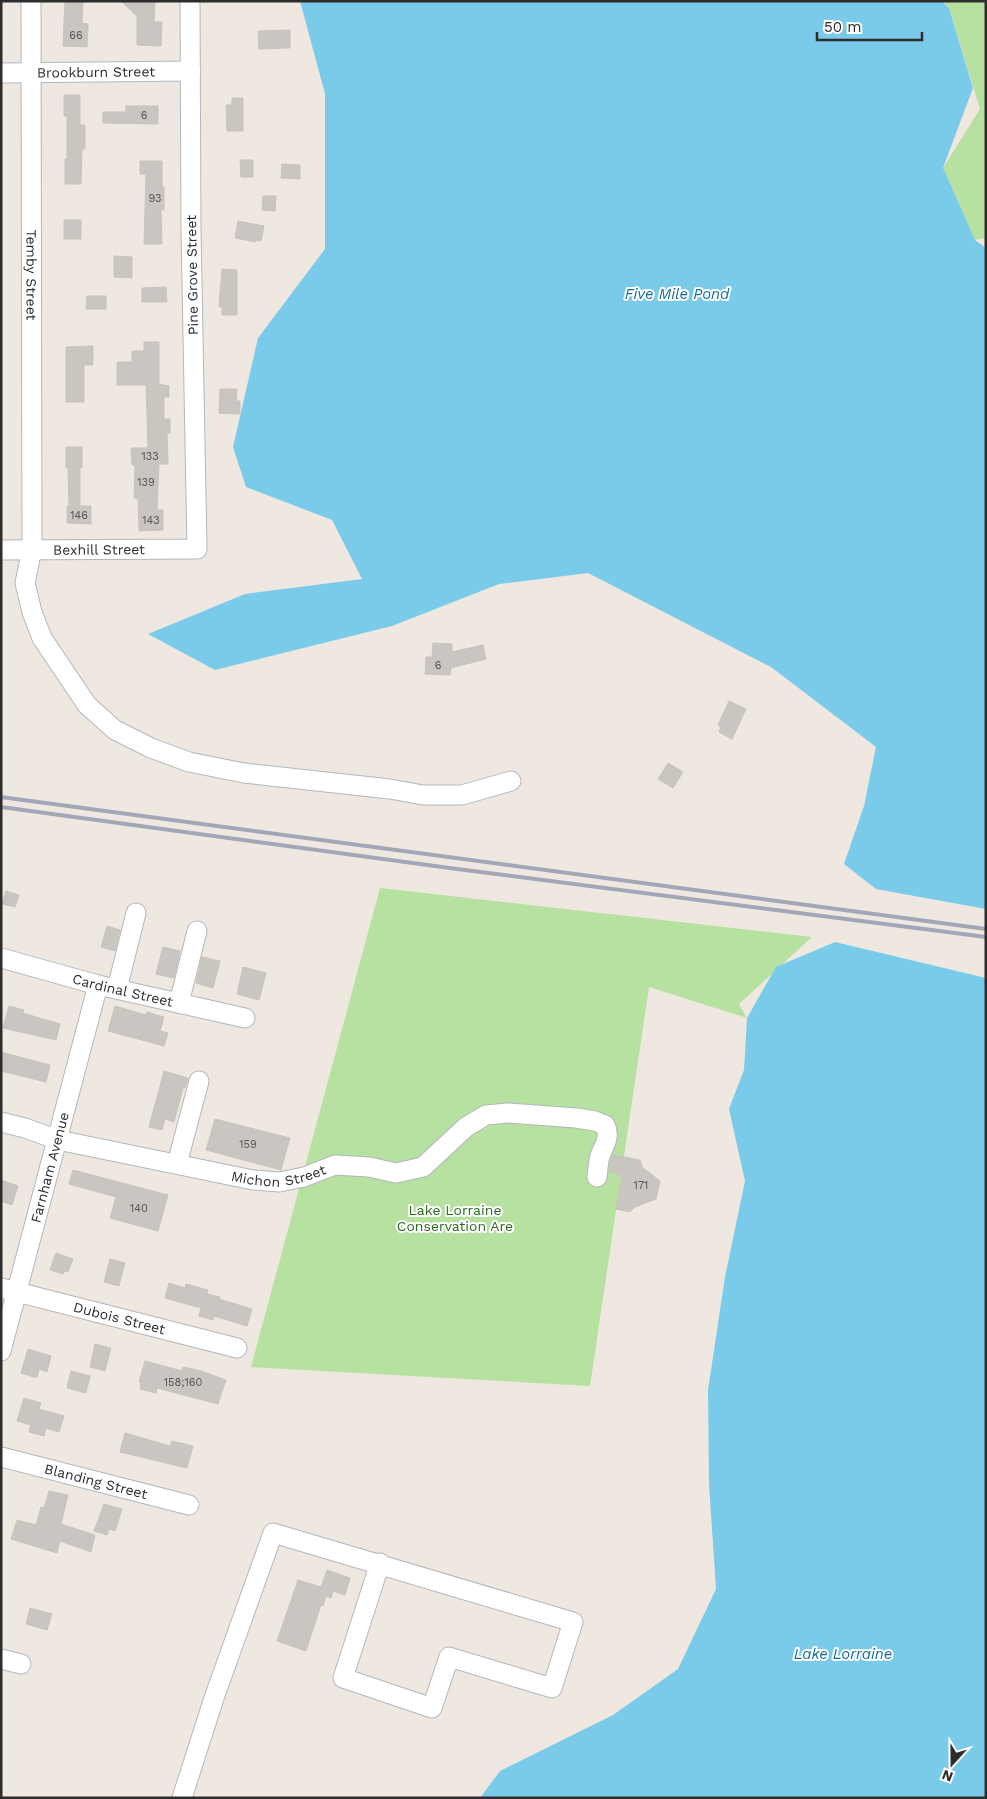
<svg xmlns="http://www.w3.org/2000/svg" width="987" height="1799" font-family="'Work Sans',sans-serif">
<style>
.green{fill:#b6e1a0}
.water{fill:#7acbea}
.building{fill:#c9c5c0;stroke:#c9c4ba}
.lines{fill:none;stroke-linecap:round;stroke-linejoin:round}
.minor-casing{stroke:#b4b6bf;stroke-width:21}
.minor{stroke:#fff;stroke-width:19}
.rail{stroke:#a3a6b6;stroke-width:4}
.labels{text-anchor:middle;stroke-width:4;stroke-linejoin:round;paint-order:stroke}
.number-label{font-size:11px;fill:#545352}
.street-label{font-size:14px;fill:#2d2d2d;stroke:#fff}
.park-label{font-size:14px;fill:#2e681f;stroke:#fff}
.water-label{font-size:15px;font-style:italic;fill:#146b9a;stroke:#fff}
</style>
<rect width="100%" height="100%" fill="#eee8e0"/>
<g class="green">
<polygon points="943,1 986,1 986,238 975,240 956,213 943,168 980,109 949,8"/>
<polygon points="380,888 812,937 739,1004 747,1018 649,987 590,1386 251,1367"/>
</g>
<g class="water">
<polygon points="300,1 942,1 949,8 973,88 943,168 975,240 986,248 986,909 876,889 844,864 864,806 876,747 771,667 588,573 499,584 392,626 215,670 148,634 245,594 362,579 332,520 246,487 233,447 258,338 325,249 325,94"/>
<polygon points="835,942 986,978 986,1798 480,1798 500,1771 613,1715 678,1669 716,1589 709,1484 708,1390 725,1277 745,1181 729,1109 744,1070 747,1018 776,967"/>
</g>
<g class="building">
<polygon points="65,1 83,2 82,23 88,24 87,47 63,46"/>
<polygon points="121,1 155,2 154,22 162,22 161,46 137,45 137,16"/>
<polygon points="290,30 290,48 259,49 258,31"/>
<polygon points="64,95 80,95 80,125 85,125 85,149 82,149 81,184 65,184 65,159 67,159 67,116 64,116"/>
<polygon points="232,98 243,98 243,131 227,131 226,105 232,105"/>
<polygon points="126,106 158,106 158,124 103,123 103,112 126,112"/>
<polygon points="240,160 253,160 253,177 241,177"/>
<polygon points="140,161 162,161 162,187 164,187 164,210 161,210 162,244 144,244 146,174 140,174"/>
<polygon points="282,164 300,165 300,179 281,178"/>
<polygon points="263,196 276,196 275,211 262,210"/>
<rect x="64" y="220" width="17" height="19"/>
<polygon points="238,221 264,226 261,241 256,240 256,242 235,238"/>
<polygon points="114,256 132,257 132,278 114,277"/>
<polygon points="222,269 237,270 237,315 222,315 222,307 219,307"/>
<polygon points="166,287 167,302 142,302 142,288"/>
<polygon points="87,296 106,296 106,309 86,309"/>
<polygon points="144,342 159,342 159,384 169,386 169,397 164,397 164,419 170,419 170,433 167,433 168,464 159,464 157,510 163,510 163,530 139,531 138,499 134,498 135,465 132,465 131,448 148,448 146,385 117,385 117,364 118,362 132,362 132,351 144,351"/>
<polygon points="93,346 93,365 84,365 84,402 66,402 66,347"/>
<polygon points="220,389 237,389 236,401 240,401 240,414 219,413"/>
<polygon points="66,447 82,447 82,468 80,468 80,506 91,506 91,524 67,523 67,506 69,506 68,468 66,468"/>
<polygon points="433,643 452,644 452,652 483,645 486,659 451,668 450,675 425,674 426,657 432,657"/>
<polygon points="729,701 746,709 732,739 719,732 721,727 718,725"/>
<polygon points="668,763 683,772 673,788 658,779"/>
<polygon points="6,891 19,895 15,907 2,904"/>
<polygon points="107,926 120,930 115,951 101,947"/>
<polygon points="163,947 180,951 174,978 156,974"/>
<polygon points="202,957 220,961 213,988 196,983"/>
<polygon points="243,967 266,973 259,1000 237,994"/>
<polygon points="9,1006 24,1010 23,1013 60,1024 56,1040 3,1028"/>
<polygon points="115,1006 146,1015 147,1012 164,1017 160,1031 168,1033 164,1046 108,1031"/>
<polygon points="1,1052 50,1065 46,1082 1,1071"/>
<polygon points="164,1071 188,1078 185,1088 183,1088 174,1122 165,1119 162,1130 149,1127"/>
<polygon points="215,1119 290,1138 281,1170 206,1150"/>
<polygon points="613,1155 640,1160 642,1167 660,1181 656,1199 635,1207 630,1212 616,1209 622,1175 609,1172"/>
<polygon points="73,1170 168,1195 158,1231 110,1218 116,1197 69,1184"/>
<polygon points="1,1180 18,1186 12,1205 1,1201"/>
<polygon points="56,1253 73,1259 68,1272 64,1271 63,1274 50,1270"/>
<polygon points="110,1259 125,1263 119,1286 104,1282"/>
<polygon points="169,1283 185,1288 186,1284 208,1290 207,1294 220,1297 219,1299 252,1309 247,1326 214,1316 213,1320 199,1316 201,1308 165,1298"/>
<polygon points="95,1344 111,1348 105,1371 90,1367"/>
<polygon points="28,1349 51,1356 47,1372 39,1369 37,1377 34,1377 21,1373"/>
<polygon points="145,1361 182,1371 183,1367 201,1371 226,1380 218,1404 157,1388 156,1393 140,1389 141,1383 139,1382"/>
<polygon points="71,1371 90,1376 86,1393 67,1388"/>
<polygon points="24,1398 41,1403 39,1409 64,1416 59,1432 46,1428 44,1436 29,1432 31,1425 17,1421"/>
<polygon points="125,1433 170,1446 172,1441 193,1446 187,1468 120,1452"/>
<polygon points="49,1491 68,1495 61,1524 95,1535 91,1552 60,1541 57,1553 11,1539 17,1520 36,1525 41,1507 44,1508"/>
<polygon points="104,1504 122,1509 115,1531 109,1529 107,1535 94,1531"/>
<polygon points="327,1570 350,1578 345,1595 333,1591 331,1598 326,1596 323,1606 321,1605 306,1651 277,1641 298,1580 321,1587"/>
<polygon points="30,1608 52,1614 47,1630 26,1624"/>
</g>
<g class="lines">
<defs>
<g id="minor">
<path id="s1" d="M31,1L32,549L25,583L32,612L42,638L87,705L115,730L151,748L189,762L244,773L390,789L423,795H462L511,781"/>
<path id="s2" d="M1,73L191,71"/>
<path id="s3" d="M1,550L197,549L191,230L190,1"/>
<path id="s4" d="M1,958L98,985L245,1018"/>
<polyline points="117,989 136,913"/>
<polyline points="179,1003 197,931"/>
<path id="s5" d="M1,1122L25,1128L58,1140L253,1180L279,1182L304,1177L335,1165L369,1167L396,1173L423,1167L466,1127L486,1115L508,1113L576,1118L595,1121L605,1125C611,1137 604,1145 600,1156C598,1163 598,1170 597,1177"/>
<polyline points="177,1164 199,1081"/>
<path id="s6" d="M1,1288L237,1348"/>
<path id="s7" d="M1,1351L98,985"/>
<path id="s8" d="M1,1457L189,1505"/>
<polyline points="1,1659 21,1664"/>
<polyline points="182,1798 214,1698 273,1533 573,1622 552,1688 449,1657 432,1708 343,1678 380,1563"/>
</g>
</defs>
<use href="#minor" class="minor-casing"/>
<use href="#minor" class="minor"/>
<g class="rail">
<polyline points="1,797 986,929"/>
<polyline points="1,807 457,869 986,937"/>
</g>
</g>
<g class="labels">
<g class="number-label">
<text x="76" y="39">66</text>
<text x="144" y="119">6</text>
<text x="155" y="202">93</text>
<text x="150" y="460">133</text>
<text x="146" y="486">139</text>
<text x="79" y="519">146</text>
<text x="151" y="524">143</text>
<text x="438" y="669">6</text>
<text x="248" y="1148">159</text>
<text x="641" y="1189">171</text>
<text x="139" y="1212">140</text>
<text x="183" y="1386">158;160</text>
</g>
<g class="street-label">
<text dy="5" stroke="none"><textPath href="#s2" startOffset="95">Brookburn Street</textPath></text>
<text dy="5" stroke="none"><textPath href="#s1" startOffset="274">Temby Street</textPath></text>
<text transform="translate(192 275) rotate(-91)" y="5">Pine Grove Street</text>
<text dy="5" stroke="none"><textPath href="#s3" startOffset="98">Bexhill Street</textPath></text>
<text dy="5" stroke="none"><textPath href="#s4" startOffset="126">Cardinal Street</textPath></text>
<text dy="5" stroke="none"><textPath href="#s7" startOffset="190">Farnham Avenue</textPath></text>
<text dy="5" stroke="none"><textPath href="#s5" startOffset="285">Michon Street</textPath></text>
<text dy="5" stroke="none"><textPath href="#s6" startOffset="122">Dubois Street</textPath></text>
<text dy="5" stroke="none"><textPath href="#s8" startOffset="98">Blanding Street</textPath></text>
</g>
<g class="park-label">
<text x="455" y="1215">Lake Lorraine<tspan x="455" dy="16">Conservation Are</tspan></text>
</g>
<g class="water-label">
<text x="677" y="299">Five Mile Pond</text>
<text x="843" y="1659">Lake Lorraine</text>
</g>
</g>
<rect width="987" height="1799" fill="none" stroke="#2d2d2d" stroke-width="5"/>
<g transform="translate(952 1764) rotate(201)" stroke="#ffffff" stroke-width="4" paint-order="stroke">
<path d="M0-4L9 19L0 12L-9 19Z" fill="#2d2d2d"/>
<text y="-8" font-size="14" font-weight="bold" text-anchor="middle" fill="#2d2d2d">N</text>
</g>
<path d="M817 32v8h105v-8" fill="none" stroke="#2d2d2d" stroke-width="2.5"/>
<text x="824" y="32" font-size="15" fill="#2d2d2d" stroke="#ffffff" stroke-width="4" paint-order="stroke">50 m</text>
</svg>
